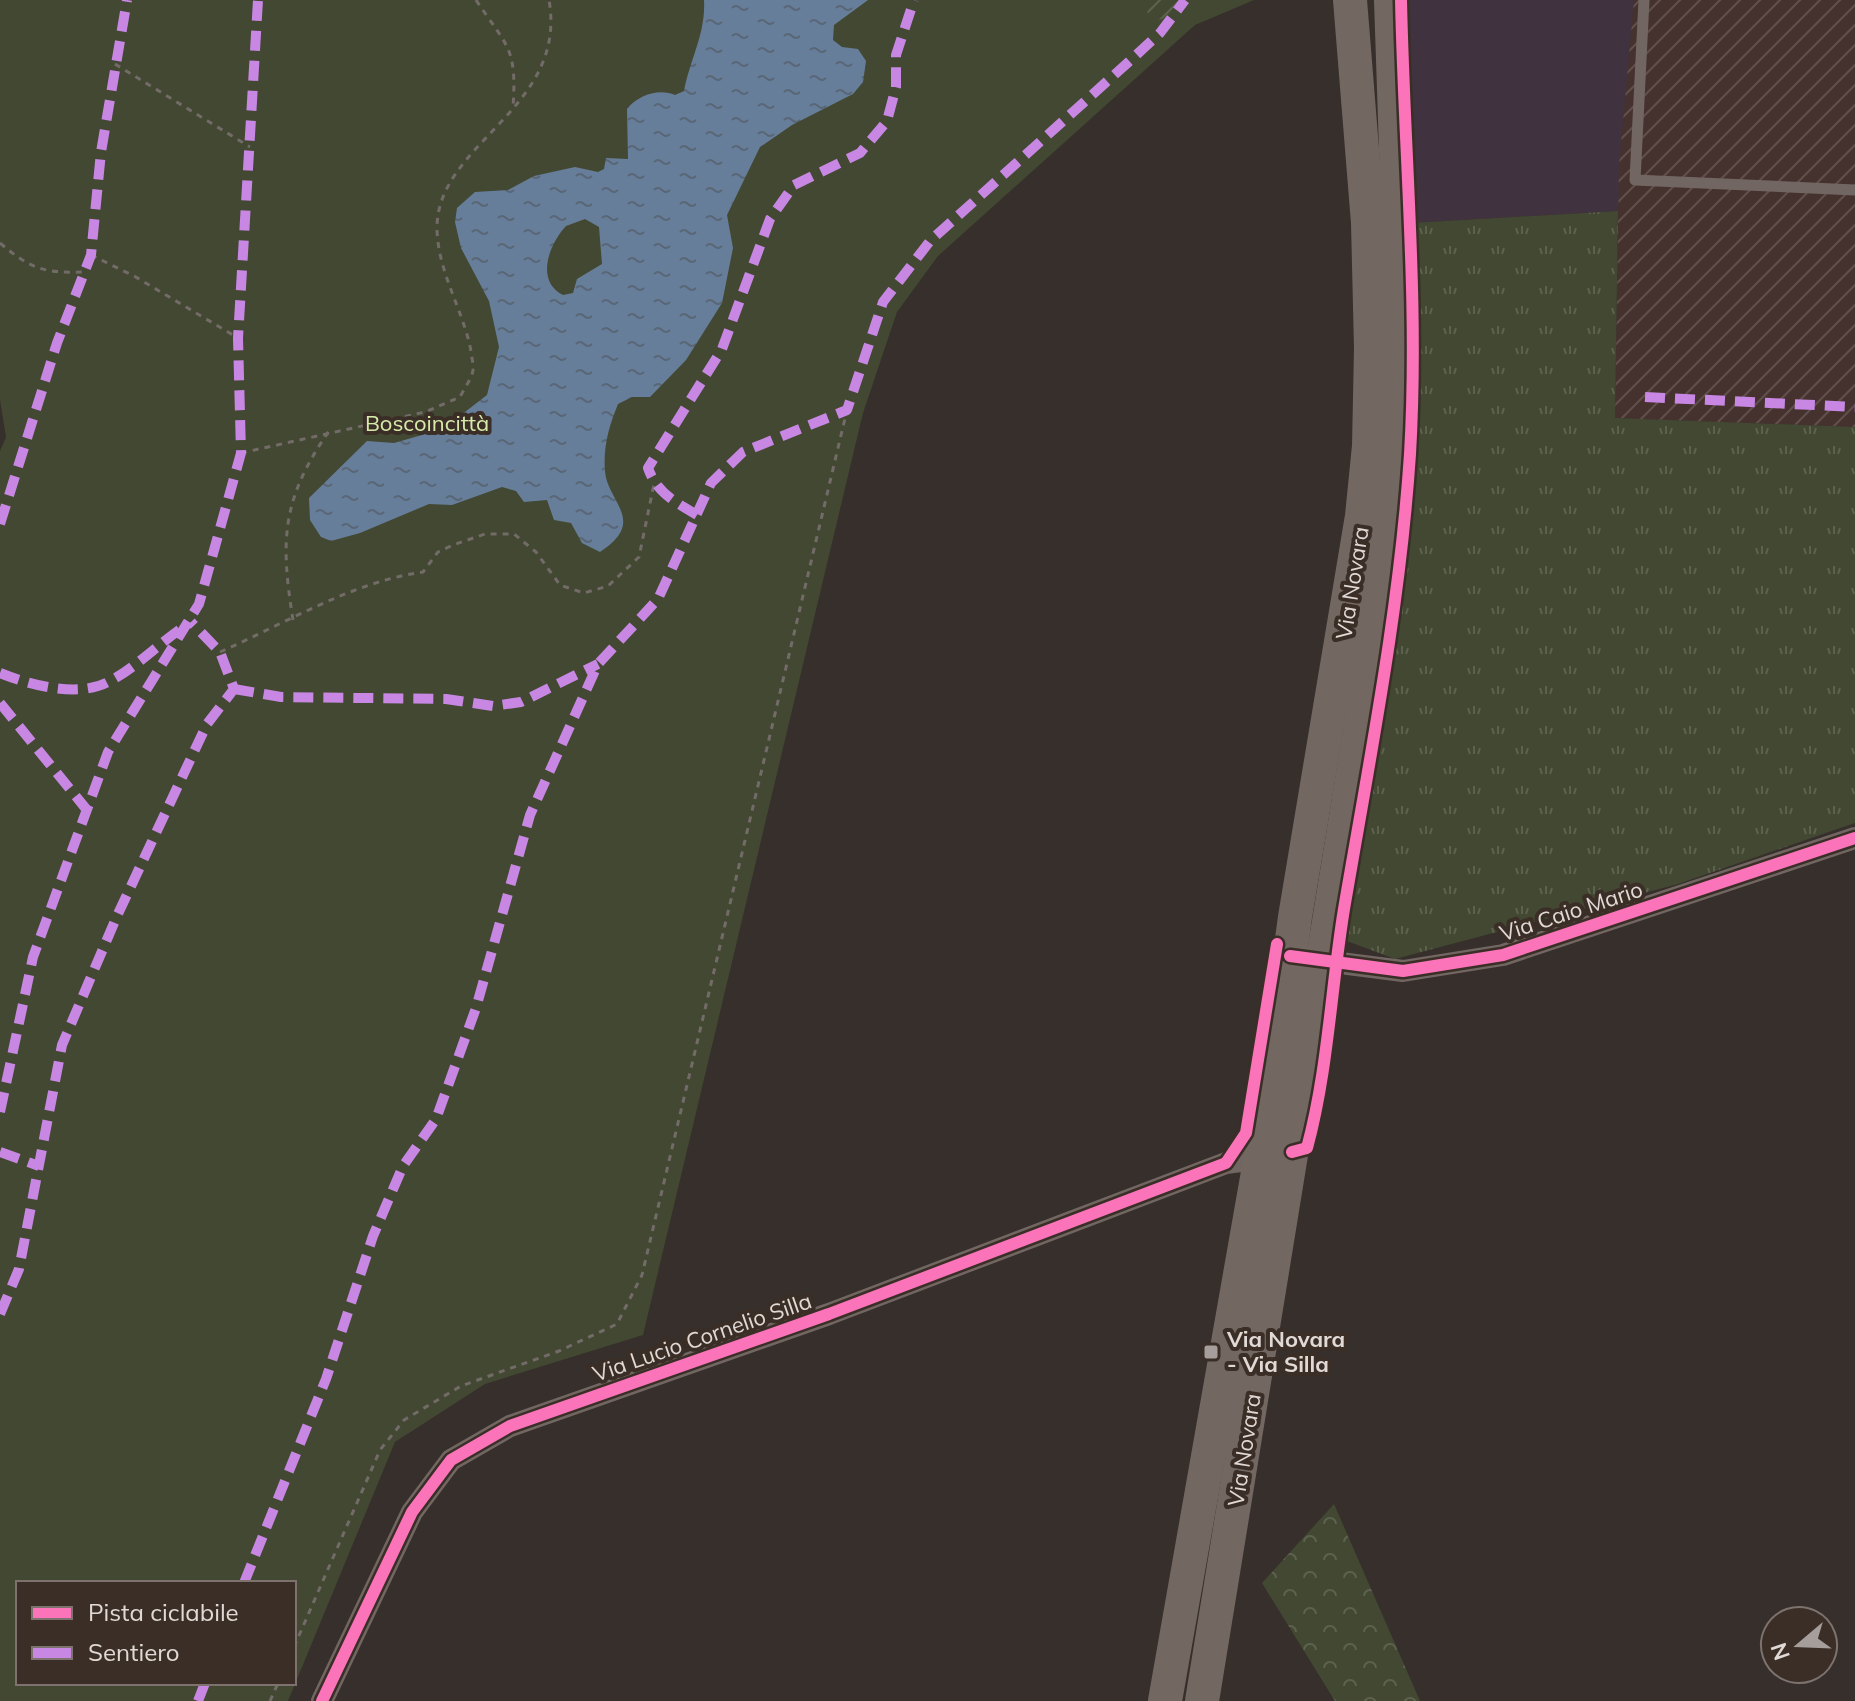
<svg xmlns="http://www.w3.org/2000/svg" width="1855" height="1701" font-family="Mulish,sans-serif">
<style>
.commercial{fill:#40323e}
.industrial{fill:url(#industrial-furrows)}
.grass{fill:url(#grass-tufts)}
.forest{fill:url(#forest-crowns)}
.park{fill:#424832;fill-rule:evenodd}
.garden{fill:url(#garden-furrows)}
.water{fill:url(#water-ripples);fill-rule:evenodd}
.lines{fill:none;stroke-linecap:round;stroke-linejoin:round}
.path{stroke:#736b67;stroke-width:3;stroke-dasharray:6 6;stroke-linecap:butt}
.lane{stroke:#726662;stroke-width:11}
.street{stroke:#726662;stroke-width:22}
.primary{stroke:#736762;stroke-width:34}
.quiet{stroke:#c787e3;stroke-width:10;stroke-dasharray:20 10;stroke-linecap:butt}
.cycleway-casing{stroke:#3a2e27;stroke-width:17}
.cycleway{stroke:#fb73b8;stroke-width:12}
.poi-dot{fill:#a59e9a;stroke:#3a2e27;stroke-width:3}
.labels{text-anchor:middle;stroke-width:8;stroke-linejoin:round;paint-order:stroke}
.park-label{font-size:22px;fill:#d7eaaa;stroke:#3a2e27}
.street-label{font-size:22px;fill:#e1d9d5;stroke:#3a2e27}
.poi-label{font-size:22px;font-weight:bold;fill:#e1d9d5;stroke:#3a2e27;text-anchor:start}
</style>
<defs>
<pattern id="industrial-furrows" width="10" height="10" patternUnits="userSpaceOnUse" patternTransform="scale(2)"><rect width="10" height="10" fill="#45322e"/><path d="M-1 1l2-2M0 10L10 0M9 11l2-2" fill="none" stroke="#604f4b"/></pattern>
<pattern id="grass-tufts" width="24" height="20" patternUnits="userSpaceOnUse" patternTransform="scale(2)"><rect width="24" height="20" fill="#424832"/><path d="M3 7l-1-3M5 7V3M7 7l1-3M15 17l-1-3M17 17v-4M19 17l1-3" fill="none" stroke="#5d624f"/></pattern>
<pattern id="forest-crowns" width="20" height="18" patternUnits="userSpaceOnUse" patternTransform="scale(2)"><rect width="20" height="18" fill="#424832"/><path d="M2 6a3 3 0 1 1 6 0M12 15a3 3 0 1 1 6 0" fill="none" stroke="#5d624f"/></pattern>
<pattern id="garden-furrows" width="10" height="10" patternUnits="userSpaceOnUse" patternTransform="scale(2)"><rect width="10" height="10" fill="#424832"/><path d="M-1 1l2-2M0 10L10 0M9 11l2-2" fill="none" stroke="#5d624f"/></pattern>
<pattern id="water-ripples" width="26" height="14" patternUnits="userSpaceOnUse" patternTransform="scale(2)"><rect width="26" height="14" fill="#677e9a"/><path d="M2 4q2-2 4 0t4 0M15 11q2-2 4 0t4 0" fill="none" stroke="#596676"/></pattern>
</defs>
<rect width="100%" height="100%" fill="#362f2b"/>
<polygon class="commercial" points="1405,0 1634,0 1618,211 1412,223"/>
<polygon class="industrial" points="1634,0 1855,0 1855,427 1615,418 1619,166"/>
<polygon class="grass" points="1618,211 1615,418 1855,427 1855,823 1678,884 1395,959 1347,941 1394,660 1414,471 1412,223"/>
<polygon class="forest" points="1334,1504 1420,1701 1335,1701 1262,1583"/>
<path class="park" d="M0,0H1254L1195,25L938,256L897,312L863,413L643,1335L485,1384L395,1442L288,1701H0V451L6,437L0,400ZM18,1583H294V1683H18Z"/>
<polygon class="garden" points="1146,0 1180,0 1166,17 1149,24"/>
<path class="water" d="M704,0H868L834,25L833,40L842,47L858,49L866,61L863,82L853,94L792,125L760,147L727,215L733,248L722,303L686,360L650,397H632L618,404C609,426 603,447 605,471C607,502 648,521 600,552L582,543L571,523L554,520L547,500L524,502L516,491L502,487L452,505L429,504L360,533L331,541L321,537L310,520L309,498L367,441L394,443L443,429L487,395L499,347L489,301L461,248L455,222L457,208L475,192L508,190L534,176L575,167L598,172L604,169L606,158L628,159L627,109C638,95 659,88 675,95L684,91C690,59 706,33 704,0ZM585,219L599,227L602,264L577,279L573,293L563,295C535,281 549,244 566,226Z"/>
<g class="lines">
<g class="path">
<path d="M476,0C508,48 517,47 513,108"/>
<polyline points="115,64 250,147"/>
<path d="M0,243C32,270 44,273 86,272"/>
<polyline points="91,255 134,276 238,338"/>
<path d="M241,453L425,412L460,397C464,389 472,378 473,370C474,364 471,356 471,351C463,309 437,271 437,227C438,142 568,109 549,0"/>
<path d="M293,620C280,539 282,499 329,431"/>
<path d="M220,652C286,623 352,582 423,572L438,552L453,545L485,534H514L536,552L560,585L584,593L608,586L639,557L654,484"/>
<polyline points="294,1647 380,1450 404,1420 461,1386 559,1351 617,1324 642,1275 847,410"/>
<polyline points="270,1701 278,1683"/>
</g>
<polyline class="lane" points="1644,0 1635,180 1855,190"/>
<g class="street">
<polyline points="1309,959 1403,971 1503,955 1855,838"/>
<polyline points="322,1701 412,1512 451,1460 510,1426 829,1314 1226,1163 1272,1157"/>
</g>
<g class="primary">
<polyline points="1165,1701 1270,1104 1295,917 1362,516 1369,446 1371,348 1368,223 1350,0"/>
<polyline points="1202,1701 1397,504 1403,359 1391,0"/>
</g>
<g class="quiet">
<polyline points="1645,397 1855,407"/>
<path d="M697,515C674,501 657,493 648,468L722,349L770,219L794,185L860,153L887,121L896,87V55L914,0"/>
<polyline points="0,524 57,343 91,255 101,152 127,0"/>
<path d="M0,673C30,685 78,698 108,682C135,669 161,641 188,624"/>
<polyline points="234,689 281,697 446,699 493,706 521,702 598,664"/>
<polyline points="0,703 87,810"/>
<polyline points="0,1112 33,957 108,752 199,604 241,453 238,338 258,0"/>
<polyline points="0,1152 39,1166"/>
<polyline points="0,1314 19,1269 62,1045 117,916 207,724 234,689 220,652 191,622"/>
<polyline points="244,1583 326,1379 373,1236 403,1166 436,1119 476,1008 530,815 598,664 658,599 711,483 743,452 847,410 883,302 930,241 1133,58 1160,33 1185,0"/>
<polyline points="198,1701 205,1683"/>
</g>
<defs>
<g id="cycleway">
<polyline points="1290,956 1403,971 1503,955 1855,838"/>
<path d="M1292,1152L1307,1148C1328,1071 1331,988 1344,909C1370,757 1400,607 1410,454C1419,302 1404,151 1401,0"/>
<polyline points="322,1701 412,1512 451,1460 510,1426 829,1314 1226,1163 1246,1133 1277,944"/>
</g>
</defs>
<use href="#cycleway" class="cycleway-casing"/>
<use href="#cycleway" class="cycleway"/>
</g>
<rect class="poi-dot" x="1203" y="1344" width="16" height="16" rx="4"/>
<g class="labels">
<g class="park-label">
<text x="427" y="431">Boscoincittà</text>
</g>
<g class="street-label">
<text transform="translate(1352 583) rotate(-81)" y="8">Via Novara</text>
<text transform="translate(1571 911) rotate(-18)" y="8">Via Caio Mario</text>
<text transform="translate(702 1337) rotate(-19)" y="8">Via Lucio Cornelio Silla</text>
<text transform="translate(1244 1450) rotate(-81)" y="8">Via Novara</text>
</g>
<g class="poi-label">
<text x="1227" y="1347">Via Novara<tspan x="1227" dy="25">- Via Silla</tspan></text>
</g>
</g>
<rect x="16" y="1581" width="280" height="104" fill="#3a2e27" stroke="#7d726d" stroke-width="2"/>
<rect x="32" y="1607" width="40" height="12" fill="#fb73b8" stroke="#7d726d" stroke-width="2"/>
<text x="88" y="1621" font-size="24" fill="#e1d9d5">Pista ciclabile</text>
<rect x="32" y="1647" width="40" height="12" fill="#c787e3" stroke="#7d726d" stroke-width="2"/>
<text x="88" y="1661" font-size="24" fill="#e1d9d5">Sentiero</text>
<g transform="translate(1799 1645) rotate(251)"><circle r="38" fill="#3a2e27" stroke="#7d726d" stroke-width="2"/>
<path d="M0-6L14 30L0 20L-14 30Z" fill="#a59e9a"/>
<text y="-12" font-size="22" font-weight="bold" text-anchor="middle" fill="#e1d9d5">N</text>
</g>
</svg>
